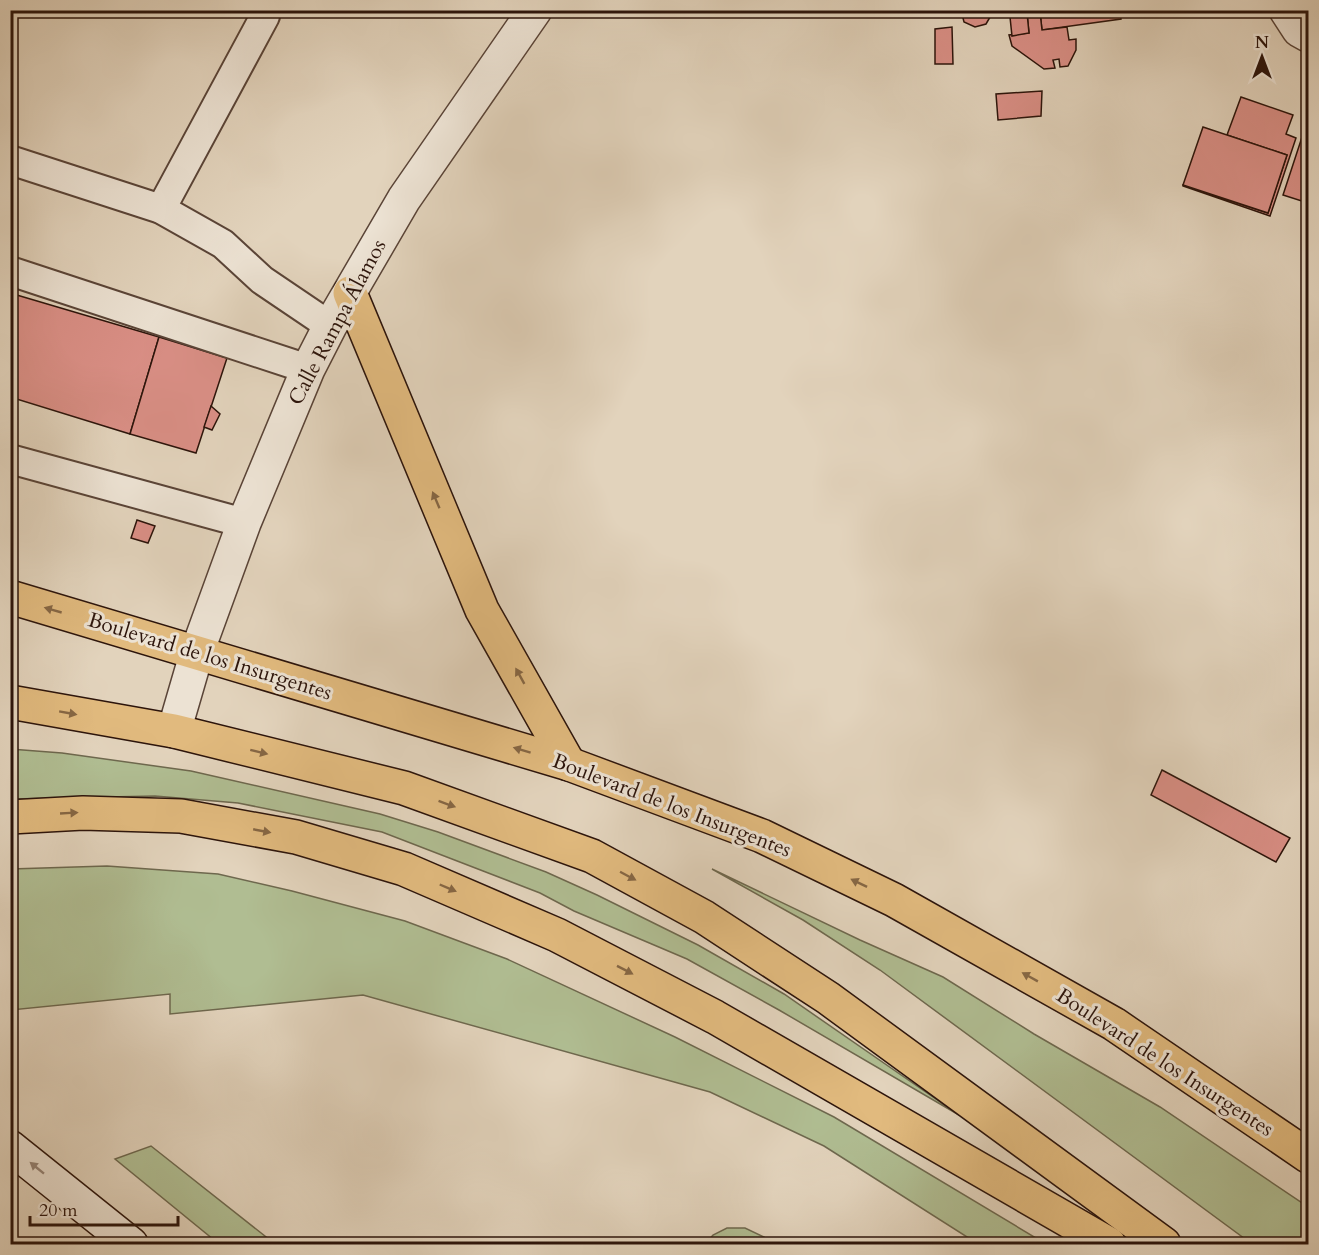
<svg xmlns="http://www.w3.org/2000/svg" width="1319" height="1255" font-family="Cardo,serif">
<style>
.green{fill:#b0bd92;stroke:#6e684e;stroke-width:1.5}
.building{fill:#da8f86;stroke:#2c140b;stroke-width:1.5}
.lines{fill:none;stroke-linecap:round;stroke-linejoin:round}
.service-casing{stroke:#5a4437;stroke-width:32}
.minor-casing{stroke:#5a4437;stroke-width:36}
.tertiary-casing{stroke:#5a4437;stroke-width:36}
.secondary-casing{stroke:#2c140b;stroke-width:36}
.primary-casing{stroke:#2c140b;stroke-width:36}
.trunk-casing{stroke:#2c140b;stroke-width:36}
.service{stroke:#ece2d3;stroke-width:28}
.minor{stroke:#ece2d3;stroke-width:33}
.tertiary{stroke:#ece2d3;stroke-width:33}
.secondary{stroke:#ece2d3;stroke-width:33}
.primary{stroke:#e1ba7e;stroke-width:33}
.trunk{stroke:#e1ba7e;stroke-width:33}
.oneway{fill:#866744}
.oneway2{fill:#968579}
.labels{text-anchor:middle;stroke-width:6;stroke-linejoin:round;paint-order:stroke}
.street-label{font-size:21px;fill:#2c140b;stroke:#ece2d3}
</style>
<rect width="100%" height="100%" fill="#e2d3bc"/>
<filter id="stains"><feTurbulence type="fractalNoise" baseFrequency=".00333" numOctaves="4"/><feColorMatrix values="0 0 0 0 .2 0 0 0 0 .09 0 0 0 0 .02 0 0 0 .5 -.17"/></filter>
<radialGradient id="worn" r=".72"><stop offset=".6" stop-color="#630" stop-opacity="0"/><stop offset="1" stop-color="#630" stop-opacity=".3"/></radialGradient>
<g class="green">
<polygon points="10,749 62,753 191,771 380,814 438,832 546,872 597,895 698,945 784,994 959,1115 779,1010 687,959 574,911 540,893 382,832 238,803 155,796 11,799"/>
<polygon points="107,866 218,874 292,891 405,921 507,959 675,1037 834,1117 1046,1244 978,1244 824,1146 710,1092 363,995 170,1014 170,994 11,1010 11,869"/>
<polygon points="712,869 860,940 943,977 1034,1034 1160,1107 1308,1207 1308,1244 1252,1244 880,970 803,920"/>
<polygon points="151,1146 275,1244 219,1244 115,1159"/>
<polygon points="727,1228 745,1228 764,1237 760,1244 705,1244 713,1235"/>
</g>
<g class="building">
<polygon points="961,10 993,10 993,12 986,24 975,27 964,22"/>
<polygon points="1009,10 1042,10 1042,11 1010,17"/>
<polygon points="1120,10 1121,19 1042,30 1040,12 1042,10"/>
<polygon points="1040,12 1042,30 1067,27 1069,40 1076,39 1076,50 1068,66 1060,67 1059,59 1053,60 1055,68 1044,69 1012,46 1009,35 1029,33 1027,13"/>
<polygon points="1027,13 1029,33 1012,36 1010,17"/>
<polygon points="952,27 953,64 935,64 935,29"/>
<polygon points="1042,91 1041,116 998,120 996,94"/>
<polygon points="1241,97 1293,115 1286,134 1296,138 1270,216 1183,186 1183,185 1268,213 1287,155 1227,135"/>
<polygon points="1203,127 1287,155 1268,213 1183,185"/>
<polygon points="1305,128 1308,129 1308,203 1283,195"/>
<polygon points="10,293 159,337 130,434 10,397"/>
<polygon points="159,337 227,358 196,453 130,434"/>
<polygon points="211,406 220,414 212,430 204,427"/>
<polygon points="137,520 155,526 148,543 131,538"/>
<polygon points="1162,770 1290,838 1276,862 1151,795"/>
</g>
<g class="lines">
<defs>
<g id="service">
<polyline points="10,160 161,209 223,244 262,280 330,326"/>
<polyline points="161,209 265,16"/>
<polyline points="10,271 308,369"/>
<polyline points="10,459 244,523"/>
</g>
<polyline id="minor" points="1286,10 1299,30 1308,35"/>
<polyline id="tertiary" points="174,731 197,652 244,523 308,369 330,326 404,199 535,10"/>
<polyline id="secondary" points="10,1147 131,1244"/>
<g id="primary">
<polyline points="350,293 482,610 569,764"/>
<polyline points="10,597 569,764 762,836 894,900 1114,1024 1308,1156"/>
<polyline points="10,702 174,731 404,788 592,856 704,917 828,998 1164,1244"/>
</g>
<polyline id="trunk" points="10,817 83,813 181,816 296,837 404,869 557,935 715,1017 1109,1244"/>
</defs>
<use href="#service" class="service-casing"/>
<use href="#minor" class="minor-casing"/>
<use href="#tertiary" class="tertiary-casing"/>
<use href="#secondary" class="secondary-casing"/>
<use href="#primary" class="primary-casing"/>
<use href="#trunk" class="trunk-casing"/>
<use href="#service" class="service"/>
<use href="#minor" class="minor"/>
<use href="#tertiary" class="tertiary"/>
<use href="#secondary" class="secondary"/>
<use href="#primary" class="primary"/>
<use href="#trunk" class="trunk"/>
</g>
<defs><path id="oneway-solid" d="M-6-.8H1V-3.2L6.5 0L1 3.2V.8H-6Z" transform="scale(1.5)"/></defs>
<g class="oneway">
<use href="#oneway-solid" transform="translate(436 500) rotate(-113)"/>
<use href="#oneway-solid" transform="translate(53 610) rotate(-164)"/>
<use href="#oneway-solid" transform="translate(520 676) rotate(-119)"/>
<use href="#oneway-solid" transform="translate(68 713) rotate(10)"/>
<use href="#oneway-solid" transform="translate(522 750) rotate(-163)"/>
<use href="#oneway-solid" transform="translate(259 752) rotate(14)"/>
<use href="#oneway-solid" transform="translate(447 804) rotate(20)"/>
<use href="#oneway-solid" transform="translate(69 813) rotate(-3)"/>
<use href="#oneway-solid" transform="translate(262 831) rotate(11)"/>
<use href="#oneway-solid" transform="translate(628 876) rotate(28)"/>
<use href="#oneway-solid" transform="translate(859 883) rotate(-154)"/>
<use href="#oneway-solid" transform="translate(448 888) rotate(23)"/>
<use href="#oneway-solid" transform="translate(625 970) rotate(27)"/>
<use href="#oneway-solid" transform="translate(1030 977) rotate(-151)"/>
</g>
<use class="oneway2" href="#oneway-solid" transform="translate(37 1168) rotate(-141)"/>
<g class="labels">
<g class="street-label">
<text transform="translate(337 322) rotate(-62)" y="7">Calle Rampa Álamos</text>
<text transform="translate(210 656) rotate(17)" y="7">Boulevard de los Insurgentes</text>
<text transform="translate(672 805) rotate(21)" y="7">Boulevard de los Insurgentes</text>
<text transform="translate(1165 1062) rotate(33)" y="7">Boulevard de los Insurgentes</text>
</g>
</g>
<rect width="1319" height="1255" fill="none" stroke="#e2d3bc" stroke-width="36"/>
<rect x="12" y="12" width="1295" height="1231" fill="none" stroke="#2c140b" stroke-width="3"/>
<rect x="18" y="18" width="1283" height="1219" fill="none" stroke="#2c140b" stroke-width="1.5"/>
<g transform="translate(1262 57)" stroke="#ece2d3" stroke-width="4.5" paint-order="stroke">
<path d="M0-4.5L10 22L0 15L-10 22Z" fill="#2c140b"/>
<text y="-9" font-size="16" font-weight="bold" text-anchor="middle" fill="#2c140b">N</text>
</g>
<path d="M30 1216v9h148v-9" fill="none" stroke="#2c140b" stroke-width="3"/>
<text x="39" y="1216" font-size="18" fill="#2c140b" stroke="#ece2d3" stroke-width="4.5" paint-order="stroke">20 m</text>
<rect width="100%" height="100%" filter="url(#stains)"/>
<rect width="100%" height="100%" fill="url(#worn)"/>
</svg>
